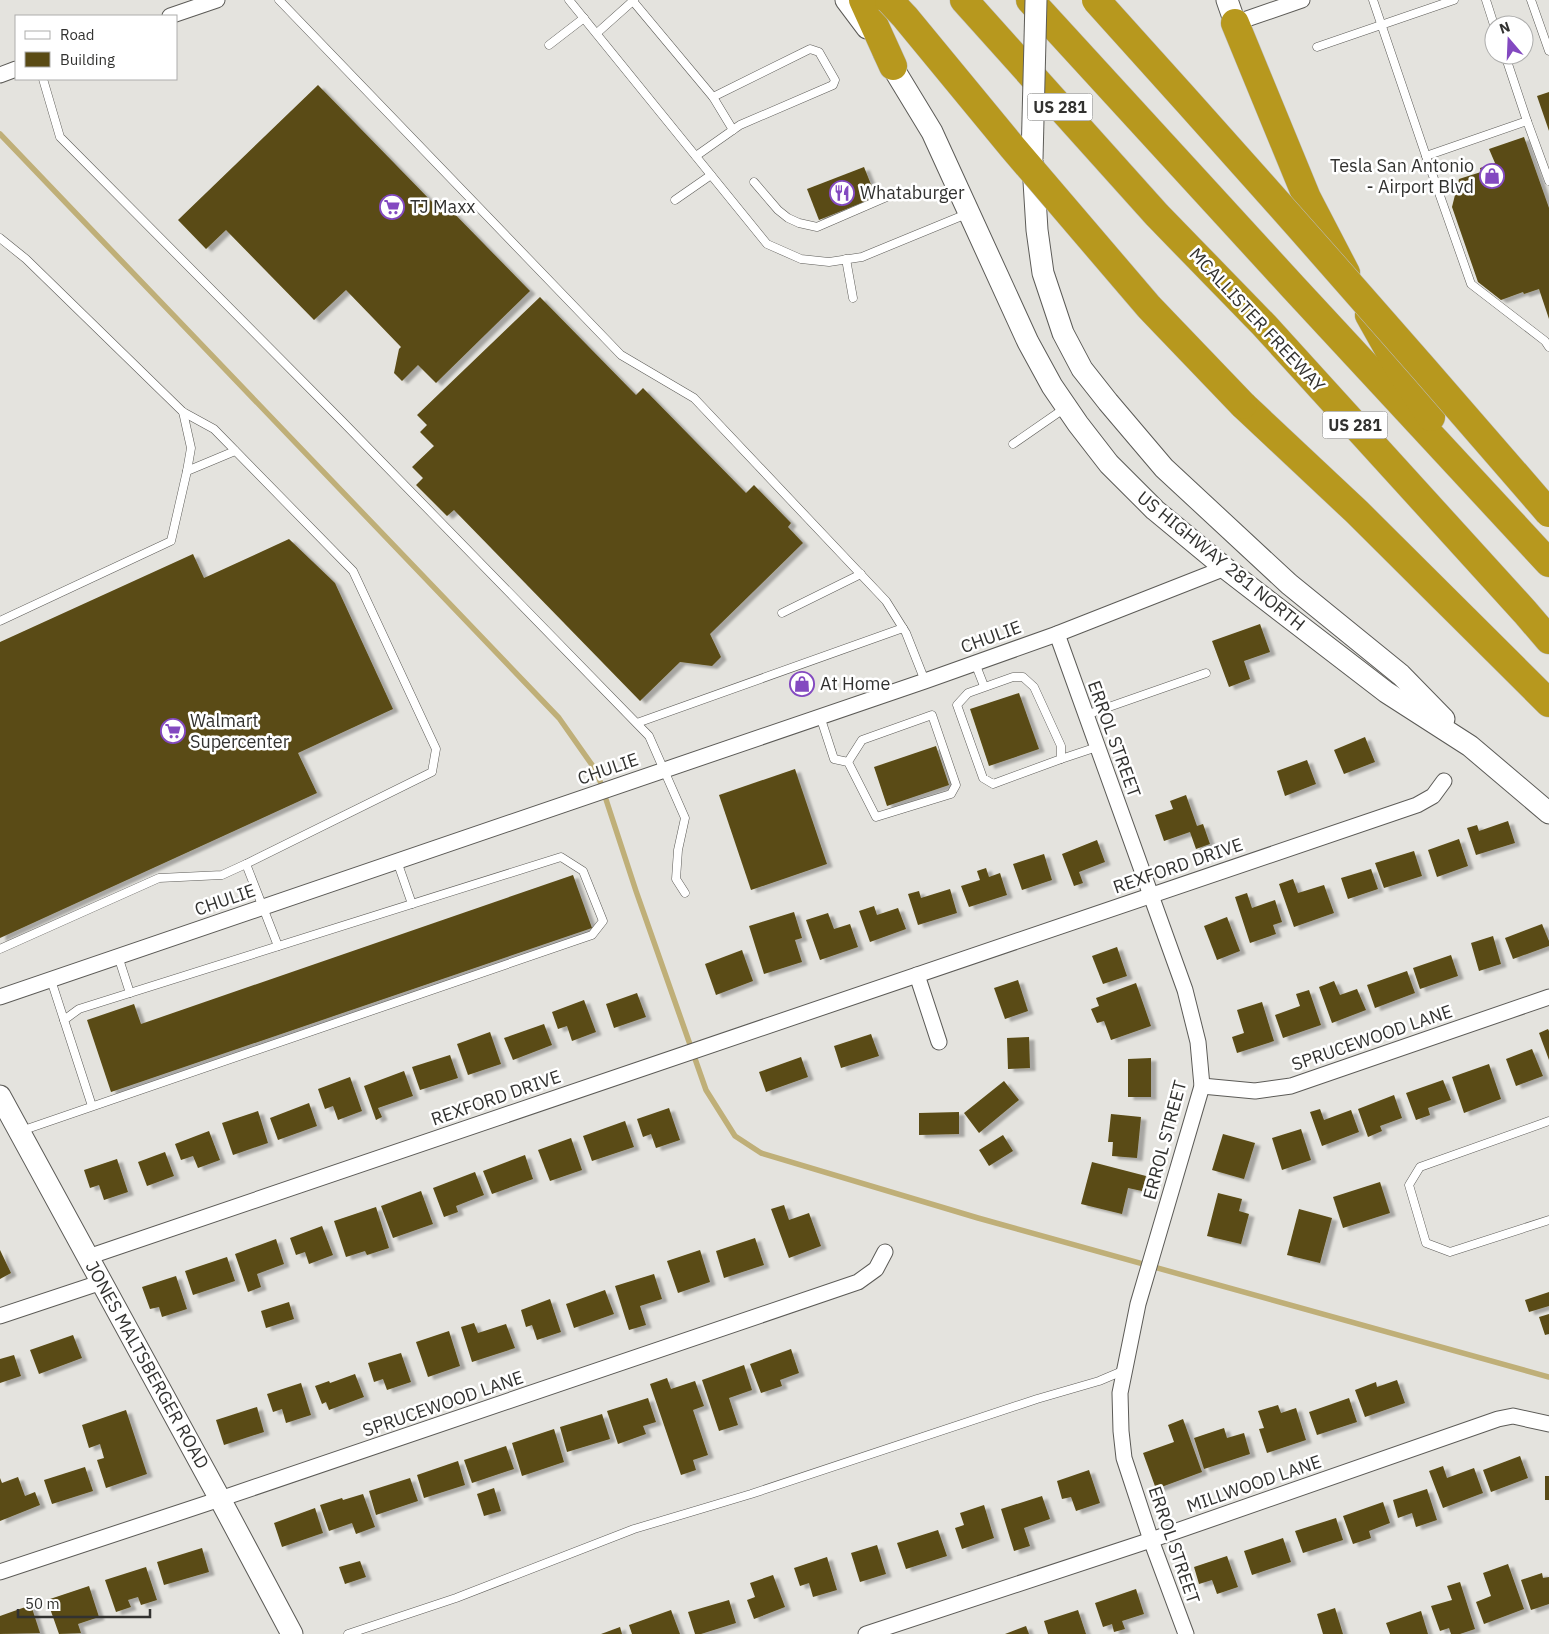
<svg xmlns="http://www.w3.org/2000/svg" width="1549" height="1634" font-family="'IBM Plex Sans',sans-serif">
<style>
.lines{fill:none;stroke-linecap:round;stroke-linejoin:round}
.stream{stroke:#bfaf78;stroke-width:5.5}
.building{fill:#5a4b14;filter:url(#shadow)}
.lane-casing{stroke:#5c5b57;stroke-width:9}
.street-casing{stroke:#5c5b57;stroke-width:17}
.secondary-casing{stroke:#5c5b57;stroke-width:23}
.highway-casing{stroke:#bdbdbd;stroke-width:29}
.lane{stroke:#fff;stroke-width:8}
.street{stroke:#fff;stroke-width:15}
.secondary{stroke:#fff;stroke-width:21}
.highway{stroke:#b7981e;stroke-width:28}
.secondary-bridge-casing{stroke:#5c5b57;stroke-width:23;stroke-linecap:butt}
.highway-bridge-casing{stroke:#bdbdbd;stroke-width:29;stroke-linecap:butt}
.secondary-bridge{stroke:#fff;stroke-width:21}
.highway-bridge{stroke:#b7981e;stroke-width:28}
.labels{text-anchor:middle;stroke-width:5;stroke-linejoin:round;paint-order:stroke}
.shield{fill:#fff;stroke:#70706e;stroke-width:1}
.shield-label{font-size:16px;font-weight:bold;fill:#323230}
.poi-label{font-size:18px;fill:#323230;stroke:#fff;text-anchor:start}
.street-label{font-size:18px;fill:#323230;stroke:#fff}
</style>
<defs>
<filter id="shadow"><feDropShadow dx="5.5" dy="3" stdDeviation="1" flood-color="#0004"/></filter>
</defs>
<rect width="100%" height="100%" fill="#e4e3de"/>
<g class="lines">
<polyline class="stream" points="0,134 559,718 597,772 636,891 706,1090 735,1136 761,1153 978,1218 1549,1377"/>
</g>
<g class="building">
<polygon points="318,85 435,205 441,200 530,291 436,383 418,365 402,381 394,373 399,349 401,347 346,290 314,320 226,230 206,249 178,220"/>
<polygon points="1549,92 1549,131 1537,96"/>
<polygon points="1524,137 1549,208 1549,319 1539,289 1524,294 1523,292 1501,300 1478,282 1452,207 1459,179 1481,172 1480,168 1495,163 1489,149"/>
<polygon points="864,167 876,197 819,220 807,189"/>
<polygon points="540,297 636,395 643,388 746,493 754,485 791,523 788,527 803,543 710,634 721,657 712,666 680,662 640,701 454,510 447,516 416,485 423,478 412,467 434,446 420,432 427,425 417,415"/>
<polygon points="289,539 335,583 393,709 298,753 317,793 0,938 0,642 193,554 204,578"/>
<polygon points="1260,624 1270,652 1244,661 1250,679 1229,687 1212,641"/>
<polygon points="1019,693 1039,749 989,766 970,709"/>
<polygon points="1365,737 1375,762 1344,774 1334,750"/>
<polygon points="936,746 949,785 887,806 874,767"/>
<polygon points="1307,760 1316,784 1285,796 1277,771"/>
<polygon points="795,769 827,864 751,890 719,795"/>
<polygon points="1186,795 1197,826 1203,824 1210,844 1196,849 1190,832 1164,841 1155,815 1173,809 1170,801"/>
<polygon points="1508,821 1515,843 1476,855 1467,828 1477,825 1479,831"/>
<polygon points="1459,839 1468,866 1437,877 1428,850"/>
<polygon points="1097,840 1105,862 1079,872 1083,883 1074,886 1062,854"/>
<polygon points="1414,851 1422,876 1384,888 1375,863"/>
<polygon points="1044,854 1052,880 1022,890 1013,864"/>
<polygon points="986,868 989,877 1000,873 1007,895 969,907 961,886 980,880 977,871"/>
<polygon points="1371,869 1378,889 1348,899 1341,878"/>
<polygon points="573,875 592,928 111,1092 87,1020 134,1004 141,1024"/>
<polygon points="1293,879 1298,893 1324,885 1334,913 1294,927 1279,884"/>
<polygon points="950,889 957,913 918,925 908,894 919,891 921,898"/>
<polygon points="1247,893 1252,908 1275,900 1282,922 1273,925 1276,934 1250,943 1235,897"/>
<polygon points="874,906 877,915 898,908 906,929 870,942 859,911"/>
<polygon points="794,912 802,938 795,940 802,962 764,974 749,926"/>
<polygon points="828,913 834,929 850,924 858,947 820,960 806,920"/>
<polygon points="1227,917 1240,951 1217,960 1204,926"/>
<polygon points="1542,924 1549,941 1549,946 1513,959 1505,938"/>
<polygon points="1493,936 1501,964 1479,971 1471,943"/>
<polygon points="1117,947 1127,976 1103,984 1092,956"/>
<polygon points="742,950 753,981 716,995 705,964"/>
<polygon points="1451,955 1458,976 1420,989 1413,968"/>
<polygon points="1407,971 1415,993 1375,1008 1367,985"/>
<polygon points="1018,980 1028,1011 1005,1019 994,988"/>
<polygon points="1334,981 1340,995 1357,989 1366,1010 1332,1023 1319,987"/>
<polygon points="1136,983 1151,1026 1111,1040 1104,1021 1097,1023 1091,1009 1099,1006 1096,998"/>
<polygon points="1309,990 1321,1025 1283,1038 1275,1015 1300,1006 1296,994"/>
<polygon points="637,993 646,1017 614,1028 606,1004"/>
<polygon points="584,1000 596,1032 572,1041 567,1026 558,1029 552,1012"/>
<polygon points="1262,1002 1274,1041 1237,1053 1232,1037 1244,1033 1237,1010"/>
<polygon points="544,1024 552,1045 513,1060 504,1038"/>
<polygon points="1548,1029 1549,1031 1549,1060 1539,1033"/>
<polygon points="490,1032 501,1064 468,1075 457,1044"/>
<polygon points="871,1034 879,1056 841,1068 834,1046"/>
<polygon points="1029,1037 1030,1068 1008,1069 1007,1038"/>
<polygon points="1532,1049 1543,1076 1516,1086 1506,1059"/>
<polygon points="450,1055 458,1078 420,1090 412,1067"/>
<polygon points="801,1057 808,1077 766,1092 759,1072"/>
<polygon points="1151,1058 1151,1097 1128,1097 1128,1059"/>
<polygon points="1489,1064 1501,1099 1464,1113 1452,1077"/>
<polygon points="404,1071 413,1096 378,1108 382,1117 376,1120 364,1086"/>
<polygon points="350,1077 362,1111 338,1120 333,1106 325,1109 318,1089"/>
<polygon points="1443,1080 1451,1100 1428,1108 1430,1115 1416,1120 1406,1093"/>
<polygon points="1004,1081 1019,1100 979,1133 964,1113"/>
<polygon points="1394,1095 1402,1118 1380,1126 1382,1131 1368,1137 1358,1109"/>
<polygon points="309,1103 317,1126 278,1140 270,1118"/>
<polygon points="669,1108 680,1140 656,1148 651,1134 643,1137 637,1119"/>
<polygon points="1320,1109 1324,1120 1351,1110 1359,1132 1322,1146 1310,1112"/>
<polygon points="258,1111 268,1143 233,1155 222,1123"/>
<polygon points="959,1112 959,1134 919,1135 919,1113"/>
<polygon points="1111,1114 1141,1117 1137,1158 1112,1156 1113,1142 1108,1142"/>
<polygon points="625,1121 634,1147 592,1161 583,1136"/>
<polygon points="1301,1129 1311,1160 1282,1170 1272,1138"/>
<polygon points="209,1131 220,1160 198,1168 193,1156 181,1160 175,1144"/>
<polygon points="1223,1134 1255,1143 1244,1179 1212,1170"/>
<polygon points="1003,1135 1013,1151 989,1166 979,1150"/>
<polygon points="571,1138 582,1170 550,1181 538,1150"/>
<polygon points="165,1152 174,1176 147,1186 138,1162"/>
<polygon points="525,1155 533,1179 492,1194 483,1171"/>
<polygon points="117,1159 128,1192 104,1200 99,1185 90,1188 84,1170"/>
<polygon points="1092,1162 1146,1176 1142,1191 1128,1188 1122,1214 1081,1204"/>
<polygon points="475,1172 484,1195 456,1206 458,1212 444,1217 433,1188"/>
<polygon points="1380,1182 1390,1213 1343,1228 1333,1197"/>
<polygon points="421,1191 433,1224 393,1238 381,1206"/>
<polygon points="1218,1193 1242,1199 1239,1211 1249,1214 1241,1244 1207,1236"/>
<polygon points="784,1205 789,1220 809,1213 821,1246 789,1258 771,1209"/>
<polygon points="376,1207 389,1248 367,1255 365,1251 346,1257 334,1221"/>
<polygon points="1299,1209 1332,1218 1320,1263 1287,1255"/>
<polygon points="322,1226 333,1255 309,1264 305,1252 296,1255 290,1238"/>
<polygon points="755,1238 764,1265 724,1278 716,1251"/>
<polygon points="276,1239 284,1264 257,1274 261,1287 248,1292 235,1254"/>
<polygon points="0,1250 11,1273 0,1279"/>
<polygon points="700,1250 710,1282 678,1293 667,1261"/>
<polygon points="227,1257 235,1281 193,1295 185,1271"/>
<polygon points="654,1274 662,1299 640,1306 646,1325 629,1330 615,1286"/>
<polygon points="176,1276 187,1309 162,1317 159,1307 150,1309 142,1287"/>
<polygon points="605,1290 614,1314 574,1328 566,1304"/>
<polygon points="1549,1292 1549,1306 1529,1312 1525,1300"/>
<polygon points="550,1299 561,1332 537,1340 532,1325 526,1327 521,1310"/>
<polygon points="289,1302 294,1319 266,1328 261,1311"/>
<polygon points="1549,1314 1549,1334 1545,1335 1539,1317"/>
<polygon points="474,1323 478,1333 506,1324 515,1348 472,1362 461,1327"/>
<polygon points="449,1331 460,1366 428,1377 416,1342"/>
<polygon points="73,1335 82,1358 39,1374 30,1350"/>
<polygon points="791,1349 799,1373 780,1380 782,1386 761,1393 750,1364"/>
<polygon points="401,1353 411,1382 387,1390 383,1379 374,1382 368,1363"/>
<polygon points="14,1355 21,1376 0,1383 0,1359"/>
<polygon points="744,1365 752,1390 729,1398 738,1425 719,1431 702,1380"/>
<polygon points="355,1374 364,1397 329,1410 326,1402 322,1404 315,1386 329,1381 330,1383"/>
<polygon points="667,1378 671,1389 695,1381 704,1406 693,1410 708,1455 693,1460 696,1470 681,1475 650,1384"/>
<polygon points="1397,1380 1405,1403 1365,1417 1355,1390 1376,1382 1377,1387"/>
<polygon points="301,1383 311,1415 286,1423 282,1409 273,1412 267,1394"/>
<polygon points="648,1398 656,1422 643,1426 646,1434 618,1444 607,1411"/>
<polygon points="1349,1398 1357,1422 1317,1435 1309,1412"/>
<polygon points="1278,1405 1281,1413 1296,1408 1306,1440 1267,1453 1259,1429 1264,1428 1258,1411"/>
<polygon points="257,1407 264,1432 224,1445 216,1420"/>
<polygon points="126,1410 147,1474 106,1488 97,1460 104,1458 100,1444 89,1448 82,1425"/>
<polygon points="602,1414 610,1439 567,1452 560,1427"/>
<polygon points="1183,1419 1202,1472 1156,1489 1143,1453 1174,1442 1168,1425"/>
<polygon points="1224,1428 1227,1438 1244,1433 1250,1454 1204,1469 1194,1438"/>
<polygon points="554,1429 564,1462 522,1476 512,1443"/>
<polygon points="506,1446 514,1469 472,1483 464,1460"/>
<polygon points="1520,1456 1528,1478 1491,1492 1483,1470"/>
<polygon points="458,1461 465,1485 424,1498 417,1475"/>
<polygon points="1443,1466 1447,1478 1474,1468 1483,1493 1443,1508 1429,1471"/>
<polygon points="85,1467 93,1491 52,1504 44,1480"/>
<polygon points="1089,1470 1100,1503 1076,1511 1071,1497 1062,1499 1057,1481"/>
<rect x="1545" y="1476" width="4" height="24"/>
<polygon points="18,1477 25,1496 35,1492 40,1505 0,1521 0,1478 2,1483"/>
<polygon points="410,1478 418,1501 376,1515 369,1491"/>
<polygon points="494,1488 501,1511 484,1516 477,1494"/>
<polygon points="1427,1489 1437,1520 1416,1527 1412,1513 1398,1518 1393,1500"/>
<polygon points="363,1494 375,1527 356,1534 352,1523 329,1531 320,1505 342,1498 343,1500"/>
<polygon points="1042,1496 1050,1519 1024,1528 1030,1546 1014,1551 1001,1509"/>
<polygon points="1383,1502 1390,1523 1369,1531 1371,1538 1353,1544 1343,1516"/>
<polygon points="984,1505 994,1538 962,1549 955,1528 964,1525 960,1513"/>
<polygon points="315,1508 323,1533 282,1547 274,1523"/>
<polygon points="1336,1518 1343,1540 1303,1553 1295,1531"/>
<polygon points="938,1530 947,1556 906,1569 897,1543"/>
<polygon points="1283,1538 1291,1562 1252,1575 1244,1551"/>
<polygon points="877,1545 886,1574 860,1582 851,1553"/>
<polygon points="202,1548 209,1572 164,1585 157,1562"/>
<polygon points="1227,1556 1238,1587 1217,1594 1212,1580 1199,1584 1194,1567"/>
<polygon points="827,1557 837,1590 813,1597 809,1583 800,1586 794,1568"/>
<polygon points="360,1561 366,1577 345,1584 339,1567"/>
<polygon points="1508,1564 1524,1609 1484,1624 1476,1602 1491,1596 1483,1573"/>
<polygon points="146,1567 157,1600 141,1605 138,1597 128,1600 131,1607 116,1612 105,1580"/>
<polygon points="1542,1573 1543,1578 1549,1577 1549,1604 1531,1610 1521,1580"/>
<polygon points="773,1575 785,1607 754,1619 747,1600 755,1597 750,1583"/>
<polygon points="1460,1582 1475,1629 1460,1634 1451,1634 1449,1628 1440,1631 1431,1606 1452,1600 1447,1586"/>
<polygon points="89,1586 99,1617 78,1624 81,1633 59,1634 47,1600"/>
<polygon points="1136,1589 1144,1614 1122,1621 1125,1629 1114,1632 1112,1624 1103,1627 1095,1603"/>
<polygon points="729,1600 736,1623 701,1634 695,1634 688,1612"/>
<polygon points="31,1605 40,1633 0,1634 0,1616"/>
<polygon points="1335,1608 1343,1634 1323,1634 1317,1614"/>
<polygon points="671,1610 680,1634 632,1634 629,1625"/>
<polygon points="1078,1610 1086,1634 1048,1634 1044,1621"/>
<polygon points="1421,1611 1428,1634 1390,1634 1386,1623"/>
<polygon points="1026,1626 1029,1634 1005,1634"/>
<polygon points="620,1627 622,1634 601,1634"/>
</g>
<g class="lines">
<defs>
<g id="lane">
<polyline points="279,0 621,355 694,398 886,601 906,633 925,681"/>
<polyline points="569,0 767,244 801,259 829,262 862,257 969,213"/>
<polyline points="632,0 713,97 810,49 819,52 835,80 833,85 740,125 696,156"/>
<polyline points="1373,0 1426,156 1527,121 1505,55"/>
<polyline points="1486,0 1494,25"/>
<polyline points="1531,0 1549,51"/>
<polyline points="597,33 634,0"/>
<polyline points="549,45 584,18"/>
<polyline points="1317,47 1454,0"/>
<polyline points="43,79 60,137 341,420 649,736 685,818 678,850 676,879 685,893"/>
<polyline points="713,97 733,130"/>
<polyline points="1527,121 1549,181"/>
<polyline points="1426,156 1471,284 1545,341 1549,347"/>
<polyline points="754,182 778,210 788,218 799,223 817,227 891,195"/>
<polyline points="675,200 711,175"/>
<polyline points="0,238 26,259 183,412 214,429 353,571 436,749 432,772 246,864 278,946"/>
<polyline points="846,259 853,298"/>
<polyline points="183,412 191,448 187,471"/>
<polyline points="1013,444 1065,408"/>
<polyline points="782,613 861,574"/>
<polyline points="0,621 171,541 187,471 235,451"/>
<polyline points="975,663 984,686"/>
<polygon points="1013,677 1023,677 1034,687 1061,746 1061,759 993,784 983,778 957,705 968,693"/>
<polyline points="1086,715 1206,673"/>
<polyline points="820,716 834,759 848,762 862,740 932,715 956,785 951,794 876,817 848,762"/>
<polyline points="637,723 903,628"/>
<polyline points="1061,759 1097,747"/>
<polyline points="397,861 412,904"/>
<polyline points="0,949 159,878 222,875 246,864"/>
<polyline points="118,956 130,993"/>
<polyline points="51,980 64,1020"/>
<polyline points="1549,1121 1420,1167 1409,1185 1426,1243 1450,1252 1549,1220"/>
<polyline points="21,1131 592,935 603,921 583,871 561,857 79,1009 64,1020 92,1106"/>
<polyline points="348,1634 456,1598 634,1529 751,1494 1037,1399 1099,1381 1125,1370"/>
</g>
<g id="street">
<polyline points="170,16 217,0"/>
<polyline points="1235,23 1302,0"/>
<polyline points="0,75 16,69"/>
<polyline points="1057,634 1185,990 1198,1042 1202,1086 1138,1304 1120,1393 1121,1431 1124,1458 1151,1540 1186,1634"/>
<polyline points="917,975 939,1042"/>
<polyline points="0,997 925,681 1057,634 1225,568"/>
<polyline points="1202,1086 1255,1091 1291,1086 1549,997"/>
<polyline points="88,1257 1417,805 1433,796 1444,781"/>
<polyline points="0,1316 102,1282"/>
<polyline points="0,1572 220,1499 858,1282 876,1269 885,1252"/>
<polyline points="866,1634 1151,1540 1498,1419 1513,1416 1549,1424"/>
</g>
<g id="secondary">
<polyline points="846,0 867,28"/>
<polyline points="1227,0 1235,23"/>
<polyline points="884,53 932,132 1028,342 1052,386 1078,424 1109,464 1155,510 1225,568 1386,692 1470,746 1549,813"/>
<polyline points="1033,165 1037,230 1043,273 1063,333 1082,369 1108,402 1164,468 1289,584 1401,675 1444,719"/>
<polyline points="0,1096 220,1499 292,1634"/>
</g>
<g id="highway">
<polyline points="863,0 893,66"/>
<polyline points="964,0 1157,215 1264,325 1525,612 1549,640"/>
<polyline points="1030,0 1294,288 1549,563"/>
<polyline points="1235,23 1307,198 1346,273"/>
<polyline points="1369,315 1400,370 1431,417"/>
<polyline points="1243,405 1357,512 1549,703"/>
</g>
</defs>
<use href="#lane" class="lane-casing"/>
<use href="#street" class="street-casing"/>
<use href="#secondary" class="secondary-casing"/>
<use href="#highway" class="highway-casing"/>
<use href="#lane" class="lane"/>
<use href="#street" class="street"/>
<use href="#secondary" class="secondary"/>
<use href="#highway" class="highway"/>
<defs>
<polyline id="secondary-bridge" points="1032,159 1036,0"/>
<g id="highway-bridge">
<polyline points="889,0 905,17 1013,148 1149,307 1243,405"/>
<path d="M1096,0C1249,169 1400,340 1549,513"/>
</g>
</defs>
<use href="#secondary-bridge" class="secondary-bridge-casing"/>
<use href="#highway-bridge" class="highway-bridge-casing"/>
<use href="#secondary-bridge" class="secondary-bridge"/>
<use href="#highway-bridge" class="highway-bridge"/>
</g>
<defs>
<symbol id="shop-ring" viewBox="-11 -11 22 22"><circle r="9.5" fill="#fff" stroke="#8349c0" stroke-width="1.5"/><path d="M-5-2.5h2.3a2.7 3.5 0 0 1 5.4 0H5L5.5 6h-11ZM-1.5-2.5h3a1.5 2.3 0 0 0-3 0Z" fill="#8349c0"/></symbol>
<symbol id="restaurant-ring" viewBox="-11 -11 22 22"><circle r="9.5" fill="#fff" stroke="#8349c0" stroke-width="1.5"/><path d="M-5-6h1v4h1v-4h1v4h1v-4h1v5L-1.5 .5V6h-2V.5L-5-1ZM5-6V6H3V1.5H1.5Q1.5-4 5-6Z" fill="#8349c0"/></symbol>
<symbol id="supermarket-ring" viewBox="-11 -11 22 22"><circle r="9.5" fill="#fff" stroke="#8349c0" stroke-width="1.5"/><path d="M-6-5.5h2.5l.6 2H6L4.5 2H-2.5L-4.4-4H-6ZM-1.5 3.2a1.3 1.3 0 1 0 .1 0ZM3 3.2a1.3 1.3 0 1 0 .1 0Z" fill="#8349c0"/></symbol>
</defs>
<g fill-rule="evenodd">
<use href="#shop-ring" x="1478" y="162" width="28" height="28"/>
<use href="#restaurant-ring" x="828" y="179" width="28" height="28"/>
<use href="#supermarket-ring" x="378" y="193" width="28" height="28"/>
<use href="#shop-ring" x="788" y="670" width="28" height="28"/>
<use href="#supermarket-ring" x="159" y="717" width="28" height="28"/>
</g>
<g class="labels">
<g class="shield">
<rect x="1027.5" y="93.5" width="65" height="27" rx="4"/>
<rect x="1322.5" y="411.5" width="65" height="27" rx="4"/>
</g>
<g class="shield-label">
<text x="1060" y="113">US 281</text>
<text x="1355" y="431">US 281</text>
</g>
<g class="poi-label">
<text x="1474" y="172" text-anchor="end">Tesla San Antonio<tspan x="1474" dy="21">- Airport Blvd</tspan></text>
<text x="860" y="199">Whataburger</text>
<text x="410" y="213">TJ Maxx</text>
<text x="820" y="690">At Home</text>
<text x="190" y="727">Walmart<tspan x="190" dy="21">Supercenter</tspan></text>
</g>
<g class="street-label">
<text transform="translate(1257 320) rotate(47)" y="6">MCALLISTER FREEWAY</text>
<text transform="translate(1221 561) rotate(39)" y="6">US HIGHWAY 281 NORTH</text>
<text transform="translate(991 637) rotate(-20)" y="6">CHULIE</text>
<text transform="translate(1114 739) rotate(70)" y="6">ERROL STREET</text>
<text transform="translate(608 769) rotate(-19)" y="6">CHULIE</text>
<text transform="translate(1178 866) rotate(-19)" y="6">REXFORD DRIVE</text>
<text transform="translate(225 900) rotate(-19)" y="6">CHULIE</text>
<text transform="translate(1372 1038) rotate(-19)" y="6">SPRUCEWOOD LANE</text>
<text transform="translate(496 1098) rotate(-19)" y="6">REXFORD DRIVE</text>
<text transform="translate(1165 1140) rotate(-75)" y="6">ERROL STREET</text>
<text transform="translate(147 1365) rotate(61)" y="6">JONES MALTSBERGER ROAD</text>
<text transform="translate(443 1404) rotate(-19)" y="6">SPRUCEWOOD LANE</text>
<text transform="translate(1254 1484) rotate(-19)" y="6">MILLWOOD LANE</text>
<text transform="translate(1174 1545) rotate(71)" y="6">ERROL STREET</text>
</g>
</g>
<rect x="15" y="15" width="162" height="65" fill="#ffffff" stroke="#adadac"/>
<rect x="25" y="31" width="25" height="8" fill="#ffffff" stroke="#adadac"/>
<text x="60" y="40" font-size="15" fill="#323230">Road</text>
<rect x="25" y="52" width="25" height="15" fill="#5a4b14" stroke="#adadac"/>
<text x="60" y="65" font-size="15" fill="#323230">Building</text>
<g transform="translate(1509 40) rotate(341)"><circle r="24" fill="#ffffff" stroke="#adadac"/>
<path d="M0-4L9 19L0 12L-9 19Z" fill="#8349c0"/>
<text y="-8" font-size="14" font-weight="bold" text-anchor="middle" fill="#323230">N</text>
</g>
<path d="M18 1609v8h132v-8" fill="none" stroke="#323230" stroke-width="2.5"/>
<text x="25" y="1609" font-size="15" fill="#323230" stroke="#ffffff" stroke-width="4" paint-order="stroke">50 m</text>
</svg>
